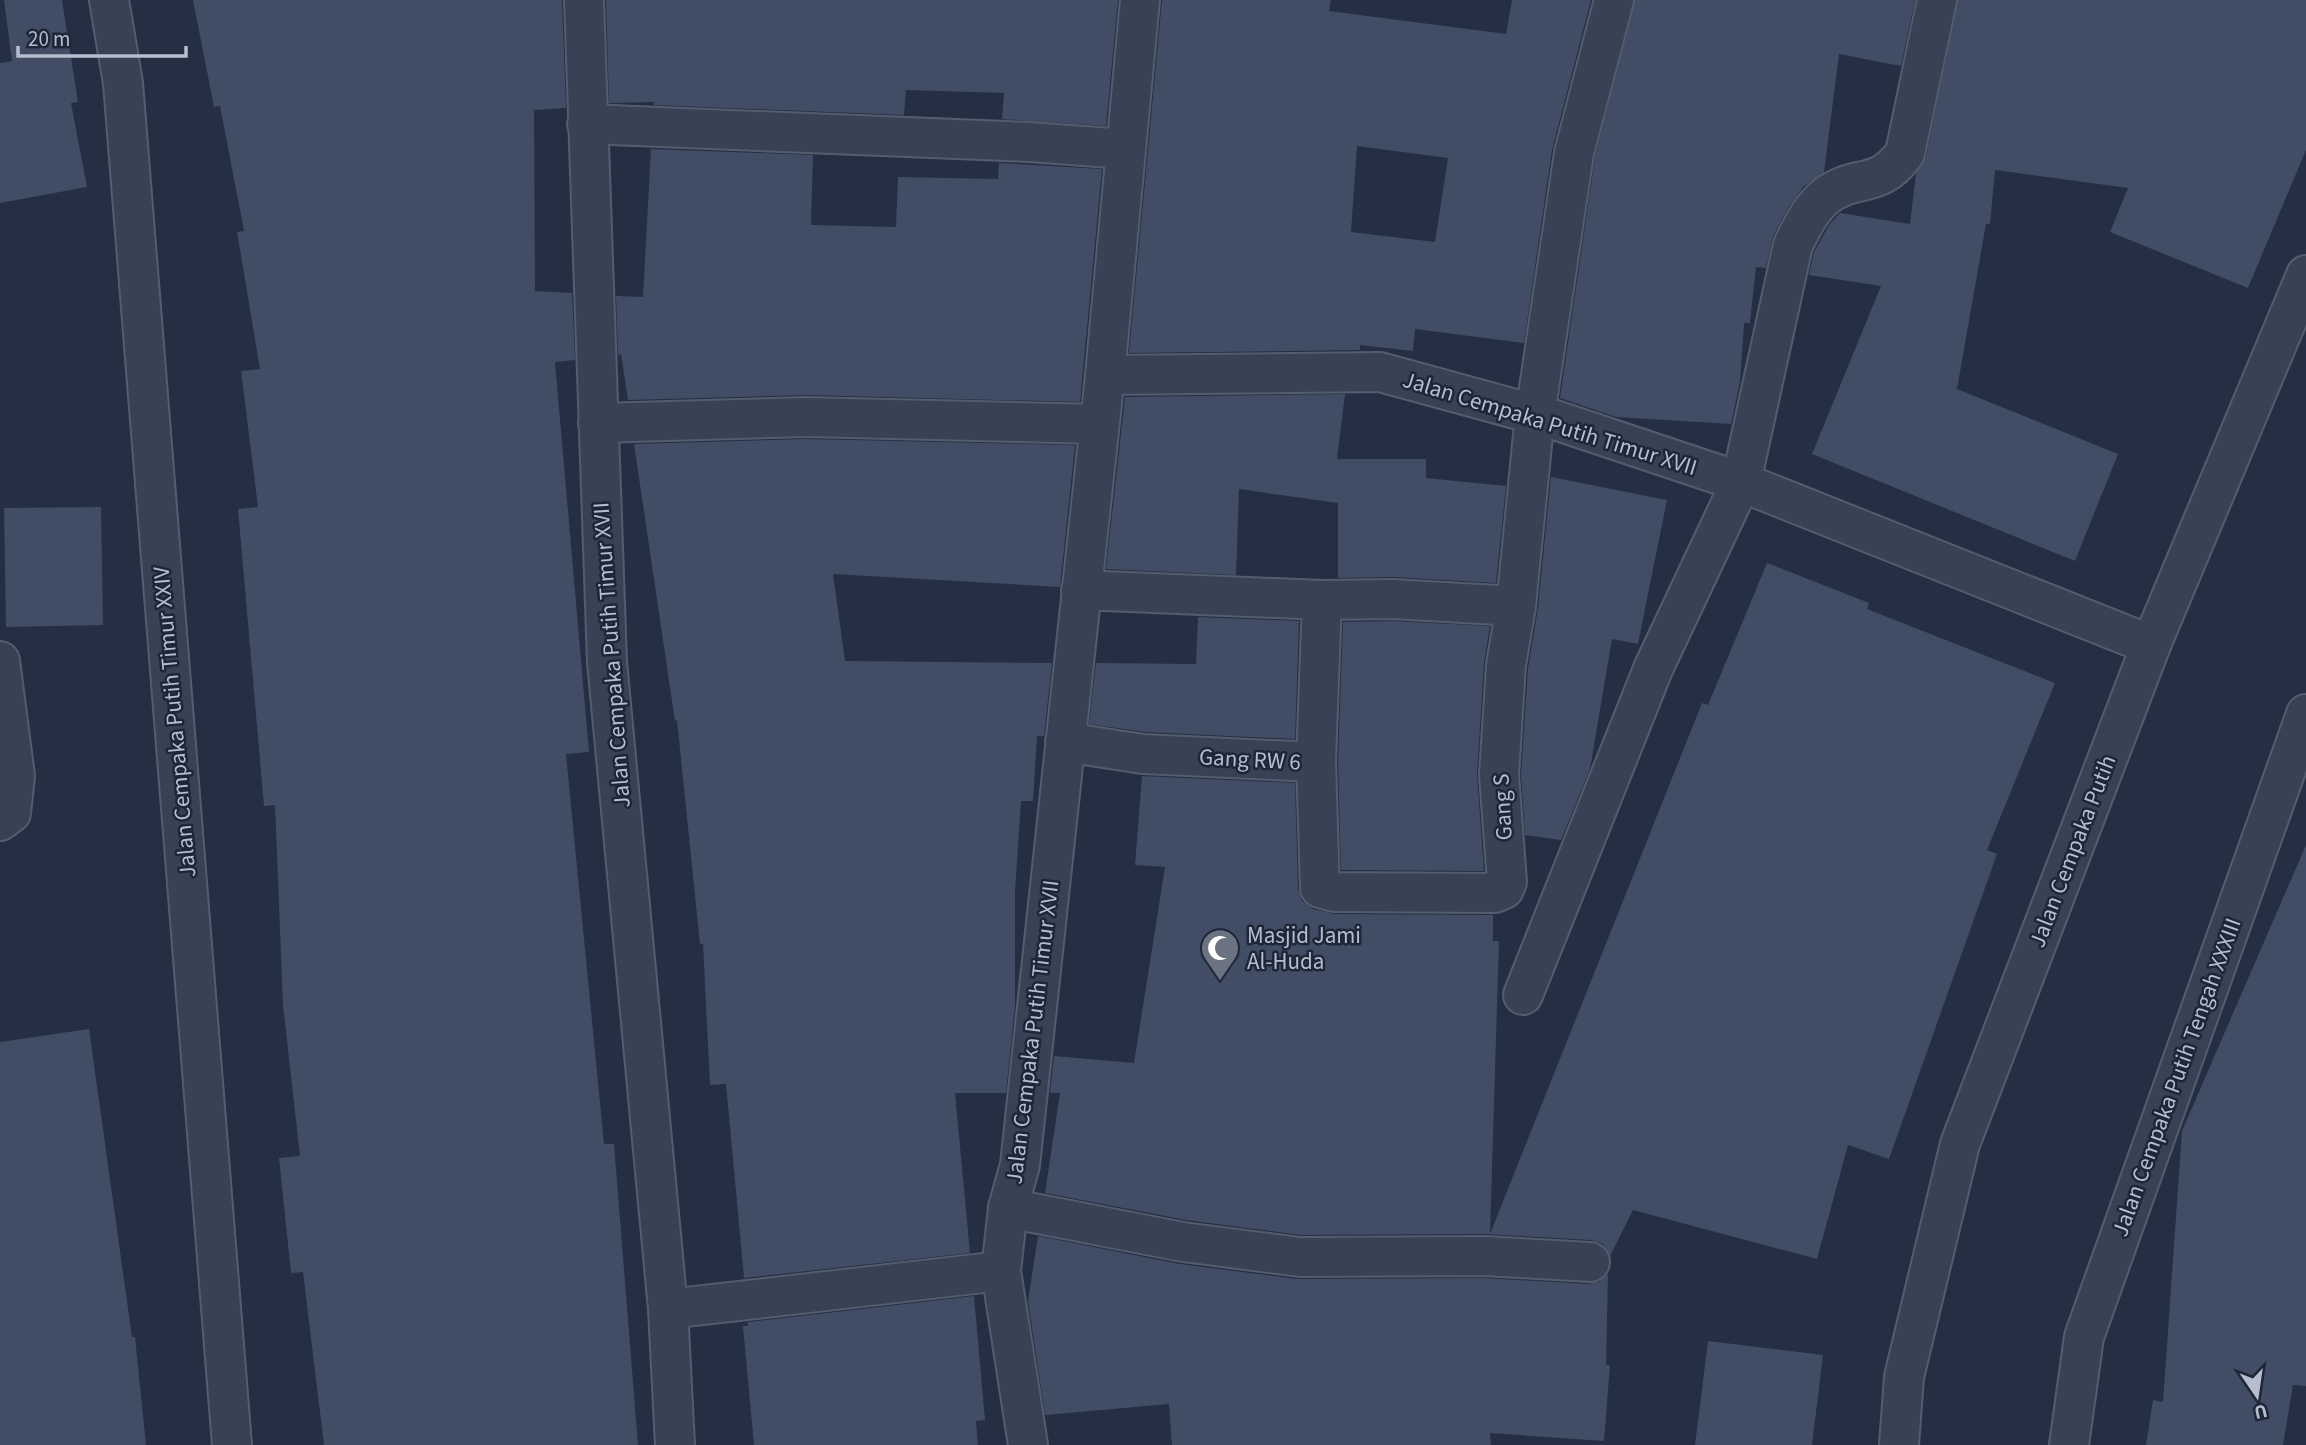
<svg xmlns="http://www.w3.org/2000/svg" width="2306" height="1445" font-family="'Source Sans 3',sans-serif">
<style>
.building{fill:#404d64;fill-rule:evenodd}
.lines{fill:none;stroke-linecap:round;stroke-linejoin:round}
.street-casing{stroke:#545d6e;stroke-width:42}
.street{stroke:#394254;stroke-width:38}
.labels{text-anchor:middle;stroke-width:5;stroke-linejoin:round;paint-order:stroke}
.street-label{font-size:23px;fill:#b6bdcd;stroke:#1d2739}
.poi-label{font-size:23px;fill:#b6bdcd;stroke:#1d2739;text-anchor:start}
</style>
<rect width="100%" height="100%" fill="#242f44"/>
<g class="building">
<polygon points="4,0 62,0 78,102 71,103 87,187 0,203 0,63 12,61"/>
<polygon points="193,0 562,0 566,108 534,110 535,291 572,293 575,360 555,362 589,752 566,754 604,1144 614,1144 638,1445 324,1445 303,1272 291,1273 279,1158 300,1156 283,1005 275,805 264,806 238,509 258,507 241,371 260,369 237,232 244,231 220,106 214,107"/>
<polygon points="606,0 1118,0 1106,126 1002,119 1004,93 906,90 904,115 654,105 654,102 609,103"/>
<path d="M1162,0H1331L1329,11L1506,34L1512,0H1591L1552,150L1524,343L1415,329L1413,351L1360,345V350L1129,353ZM1357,146L1448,158L1435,242L1351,232Z"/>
<polygon points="1635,0 1915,0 1901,66 1839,54 1824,172 1804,186 1788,208 1773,236 1766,268 1756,267 1750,323 1744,323 1740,382 1731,424 1616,417 1560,398 1595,157"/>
<polygon points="1958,0 2306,0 2306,150 2248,288 2110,232 2128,188 1995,170 1990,224 1986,224 1957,389 2118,454 2075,561 1812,454 1881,286 1809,275 1814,252 1829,225 1840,213 1910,224 1916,173 1926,157"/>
<polygon points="651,149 813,155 811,225 896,227 898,177 998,179 999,163 1102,169 1080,402 807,395 628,400 621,354 618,355 616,296 643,297"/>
<polygon points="1345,394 1337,459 1426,459 1426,478 1506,486 1496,583 1393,577 1338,578 1338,503 1239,489 1236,575 1106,569 1125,397"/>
<polygon points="806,439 1075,445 1060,587 833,574 845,661 1052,663 1044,736 1037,736 1033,801 1021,801 1015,890 1015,1006 1006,1093 955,1093 970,1253 744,1278 726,1084 710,1085 703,944 700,944 677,720 675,721 634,444"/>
<polygon points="1551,477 1667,500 1638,644 1612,639 1590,769 1561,840 1525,835 1521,775 1528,668 1538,608"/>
<polygon points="101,507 103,625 6,627 4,508"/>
<polygon points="1767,563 1869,603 1867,609 2055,683 1987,850 1997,854 1889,1159 1848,1145 1817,1259 1633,1210 1610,1256 1603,1244 1591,1240 1484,1234 1301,1235 1186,1220 1045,1193 1060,1093 1050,1093 1054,1056 1134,1063 1165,867 1135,865 1142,776 1295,783 1298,889 1302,901 1313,909 1334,914 1493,915 1493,941 1499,941 1490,1234 1702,703 1708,705"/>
<polygon points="1198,617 1299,621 1295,739 1145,732 1089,724 1096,663 1196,664"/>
<polygon points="1392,621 1490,626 1484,663 1477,774 1484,871 1341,870 1338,762 1343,622"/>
<polygon points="2306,845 2306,1386 2293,1385 2283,1445 2146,1445 2153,1400 2163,1402 2182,1131"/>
<polygon points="89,1029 132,1337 135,1337 146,1445 0,1445 0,1042"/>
<polygon points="1038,1236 1180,1264 1297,1279 1483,1278 1589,1284 1600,1281 1608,1274 1606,1365 1610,1365 1604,1441 1490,1433 1491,1445 1172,1445 1169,1404 1045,1415 1028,1301"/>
<polygon points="974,1296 985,1420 976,1421 978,1445 754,1445 743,1326 748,1326 748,1322"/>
<polygon points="1708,1341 1823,1355 1812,1445 1695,1445"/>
</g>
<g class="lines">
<defs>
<g id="street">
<polyline points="109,0 123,83 232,1445"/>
<polyline points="584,0 607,662 668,1309 675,1445"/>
<polyline points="587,124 1029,142 1125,149"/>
<polyline points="1105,375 1380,372 1552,419 1741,482 2151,645"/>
<polyline points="598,423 806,417 1099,424"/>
<polyline points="1322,600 1392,599 1516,606"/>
<polyline points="0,661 15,776 11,813 0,821"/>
<polyline points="1065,742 1143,754 1316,762 1322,600 1081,590"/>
<polyline points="1316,762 1320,888 1334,892 1495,893 1504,889 1507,882 1499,775 1506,665 1516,606 1535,415 1574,153 1614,0"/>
<path d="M1523,995L1653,669L1741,482L1793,245C1802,227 1810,209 1826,196C1856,173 1878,191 1905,153L1937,0"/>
<polyline points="1008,1208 1183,1242 1300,1257 1484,1256 1590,1262"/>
<polyline points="668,1309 1001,1271"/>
<polyline points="1028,1445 1001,1271 1008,1208 1020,1165 1105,375 1140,0"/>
<polyline points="1899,1445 1904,1377 1960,1144 2151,645 2306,275"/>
<polyline points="2069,1445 2084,1337 2306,714"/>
</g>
</defs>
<use href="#street" class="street-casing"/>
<use href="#street" class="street"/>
</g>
<defs>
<symbol id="mosque-pin" viewBox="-11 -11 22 30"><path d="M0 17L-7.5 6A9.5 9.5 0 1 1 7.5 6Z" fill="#6b7280" stroke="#1d2739"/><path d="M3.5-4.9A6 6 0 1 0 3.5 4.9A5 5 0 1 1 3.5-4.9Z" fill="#fff"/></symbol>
</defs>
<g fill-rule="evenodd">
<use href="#mosque-pin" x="1198" y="926" width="44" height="60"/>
</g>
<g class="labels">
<g class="street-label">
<text transform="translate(1550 423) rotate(17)" y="8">Jalan Cempaka Putih Timur XVII</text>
<text transform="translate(611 655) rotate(-94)" y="8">Jalan Cempaka Putih Timur XVII</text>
<text transform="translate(174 722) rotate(-95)" y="8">Jalan Cempaka Putih Timur XXIV</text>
<text transform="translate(1250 759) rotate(3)" y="8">Gang RW 6</text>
<text transform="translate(1502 807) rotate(-93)" y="8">Gang S</text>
<text transform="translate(2072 851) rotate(-69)" y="8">Jalan Cempaka Putih</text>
<text transform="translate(1032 1032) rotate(-83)" y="8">Jalan Cempaka Putih Timur XVII</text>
<text transform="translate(2176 1077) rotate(-70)" y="8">Jalan Cempaka Putih Tengah XXXIII</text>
</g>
<g class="poi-label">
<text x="1247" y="943">Masjid Jami<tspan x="1247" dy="26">Al-Huda</tspan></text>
</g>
</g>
<g transform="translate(2257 1396) rotate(167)" stroke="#1d2739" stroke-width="5" paint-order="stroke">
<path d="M0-5L12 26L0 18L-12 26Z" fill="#b6bdcd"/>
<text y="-10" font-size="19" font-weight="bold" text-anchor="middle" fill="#b6bdcd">U</text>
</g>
<path d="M18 46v10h168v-10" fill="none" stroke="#b6bdcd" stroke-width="3.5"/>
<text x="28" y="46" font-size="21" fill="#b6bdcd" stroke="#1d2739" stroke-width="5" paint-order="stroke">20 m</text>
</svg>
